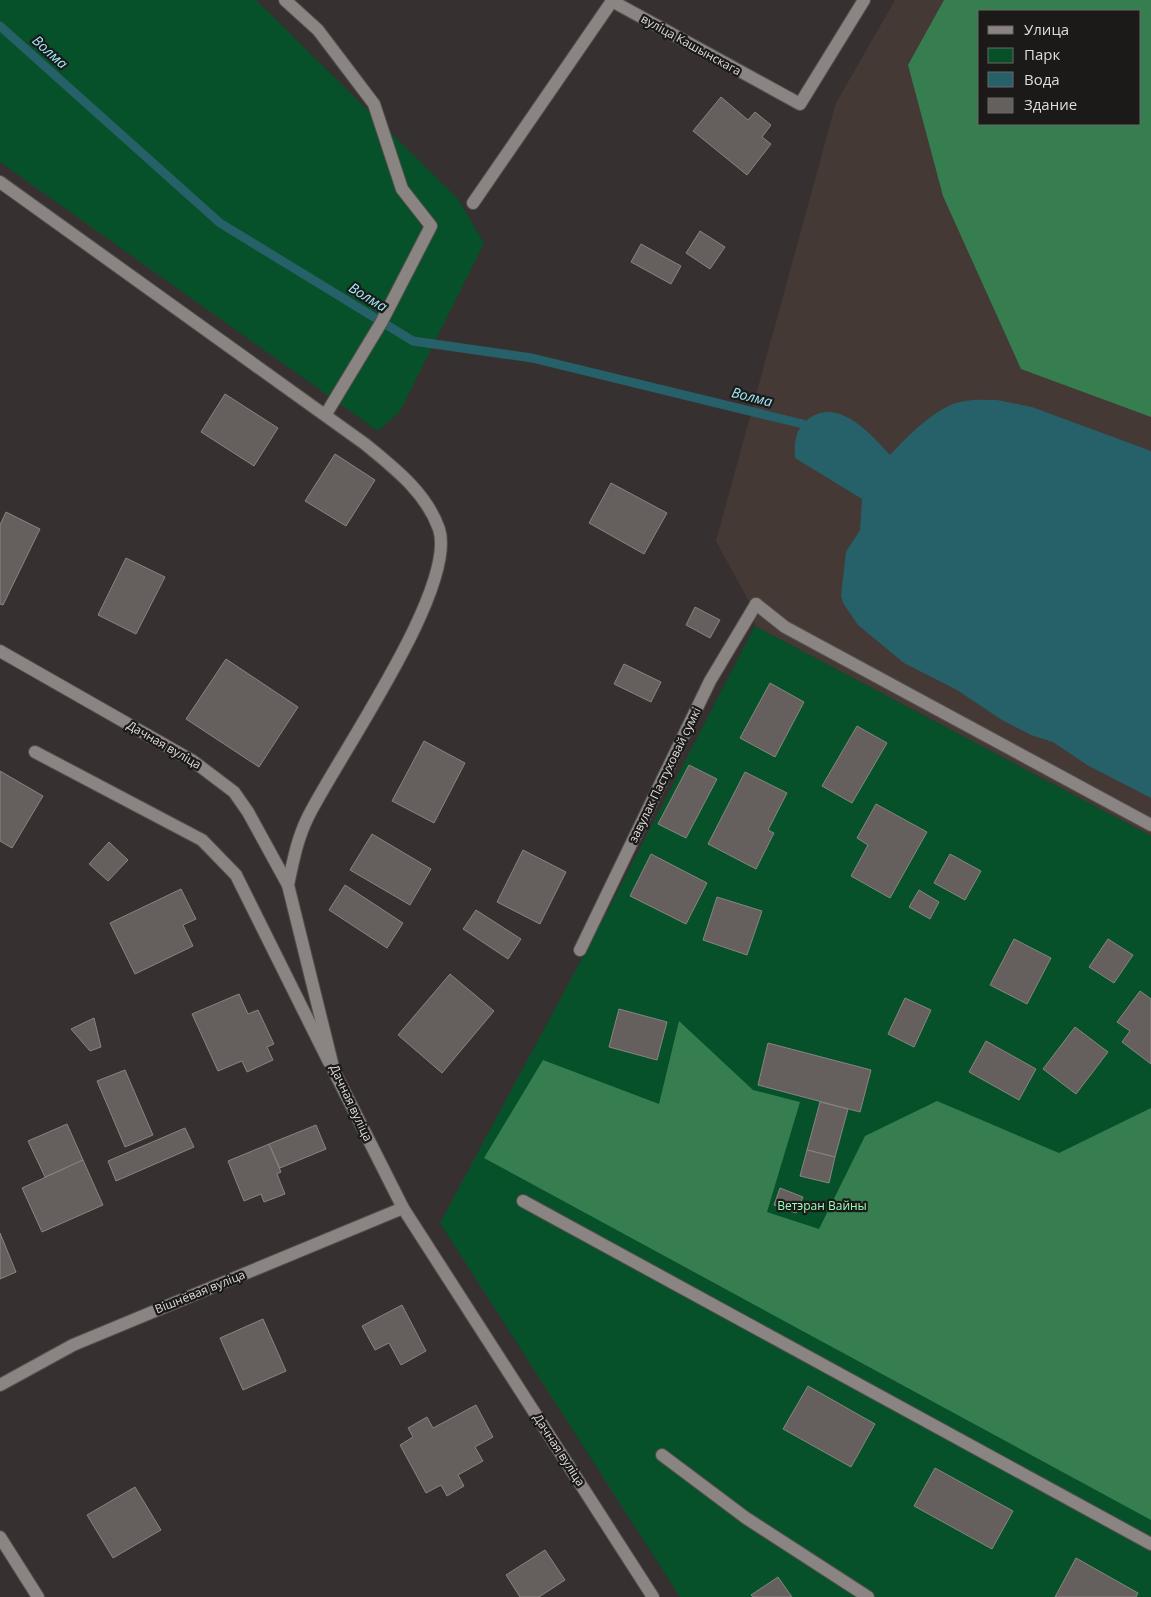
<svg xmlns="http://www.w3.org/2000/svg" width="1151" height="1597" font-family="'Open Sans',sans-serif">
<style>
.built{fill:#443935;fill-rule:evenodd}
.green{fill:#065129}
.forest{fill:#367e50;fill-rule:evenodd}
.water{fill:#266069}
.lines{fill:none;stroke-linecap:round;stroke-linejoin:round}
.stream{stroke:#266069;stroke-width:9}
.building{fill:#65605e;stroke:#898481}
.lane-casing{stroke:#53504f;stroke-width:14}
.street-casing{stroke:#53504f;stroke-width:14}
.lane{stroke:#8a8482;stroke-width:12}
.street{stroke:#8a8482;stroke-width:12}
.labels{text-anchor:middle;stroke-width:4.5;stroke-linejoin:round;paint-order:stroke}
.street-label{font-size:12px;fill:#dfdcdb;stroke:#1c1a19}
.park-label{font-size:12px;fill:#9afdb9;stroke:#1c1a19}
.water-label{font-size:14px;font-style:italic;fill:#9eedfa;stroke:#1c1a19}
</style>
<rect width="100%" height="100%" fill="#363130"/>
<path class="built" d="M895,0H1151V836L755,626L752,607L716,541L836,103ZM980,11H1140V124H980Z"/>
<g class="green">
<polygon points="0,0 256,0 458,199 484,243 400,411 378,431 0,162"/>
<polygon points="755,626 1151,836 1151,1597 680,1597 440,1223 608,910"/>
</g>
<g class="forest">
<path d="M944,0H1151V417L1021,369L943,196L908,65ZM1140,11V124H980V11Z"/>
<polygon points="679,1021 753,1090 800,1102 767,1212 819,1229 865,1136 937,1101 1059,1153 1151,1108 1151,1520 484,1158 543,1060 659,1104"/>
</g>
<path class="water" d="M997,400L1032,407L1151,451V798L1087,765L1053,742L1031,735L1002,720L957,690L904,663L858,625L843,603L841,595L846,552L860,530L862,499L795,458C794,443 795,430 807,420C837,395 871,434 890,455C907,437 938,404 965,401C975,399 986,400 997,400Z"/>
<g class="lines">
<polyline class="stream" points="0,26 220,223 413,341 532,358 803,424"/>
</g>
<g class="building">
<polygon points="721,97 748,120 755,112 771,125 762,137 771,144 747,175 693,131"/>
<polygon points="700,231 725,247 710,269 686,253"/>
<polygon points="641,244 681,266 671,284 631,262"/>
<polygon points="225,394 278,428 254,466 201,432"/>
<polygon points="335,454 375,480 346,526 305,501"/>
<polygon points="611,483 667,513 644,554 589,523"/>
<polygon points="6,512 40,529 3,605 0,604 0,525"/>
<polygon points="126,558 165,577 136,634 98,615"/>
<polygon points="695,607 720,620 710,638 686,625"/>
<polygon points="226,659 298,707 259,767 186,719"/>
<polygon points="624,664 661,682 651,702 614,684"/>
<polygon points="770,683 804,702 775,757 740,738"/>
<polygon points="857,726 887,743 852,803 822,786"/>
<polygon points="424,741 465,763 434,823 392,801"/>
<polygon points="689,765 717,779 686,838 658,824"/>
<polygon points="0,771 43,796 12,848 0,841"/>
<polygon points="745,772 787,793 768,830 774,833 756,869 708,844"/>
<polygon points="876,804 927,832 890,898 851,876 868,845 857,838"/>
<polygon points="372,834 431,869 410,905 350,870"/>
<polygon points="109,842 128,860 108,881 89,864"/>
<polygon points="523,850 566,872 540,924 497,902"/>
<polygon points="651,854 707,883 686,924 630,896"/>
<polygon points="950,854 981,871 965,900 934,883"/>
<polygon points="345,885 403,923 387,948 329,910"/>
<polygon points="181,889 196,919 183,925 193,946 135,974 110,923"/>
<polygon points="919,890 939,902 930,919 909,907"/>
<polygon points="717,897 762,911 747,955 703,940"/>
<polygon points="476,910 521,939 508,959 463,929"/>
<polygon points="1014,939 1051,958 1027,1004 990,985"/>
<polygon points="1108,939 1133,955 1114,983 1089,967"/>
<polygon points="450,974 494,1011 442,1073 398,1035"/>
<polygon points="1140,991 1151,999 1151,1064 1122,1042 1130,1031 1117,1022"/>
<polygon points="239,994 248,1014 258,1010 274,1044 267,1047 273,1060 247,1072 242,1061 218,1071 192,1014"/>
<polygon points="905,998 931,1010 914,1047 888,1034"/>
<polygon points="619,1009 667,1022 657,1060 609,1047"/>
<polygon points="94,1018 101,1047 90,1051 71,1029"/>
<polygon points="1075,1027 1108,1052 1076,1094 1043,1069"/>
<polygon points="986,1041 1036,1069 1019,1100 969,1072"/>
<polygon points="768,1043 871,1070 860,1112 758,1085"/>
<polygon points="125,1070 153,1135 125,1147 97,1081"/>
<polygon points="820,1102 848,1109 835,1157 807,1150"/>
<polygon points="67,1124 83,1160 45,1177 28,1141"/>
<polygon points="316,1125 326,1149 280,1168 269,1144"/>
<polygon points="185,1128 194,1147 116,1181 108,1161"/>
<polygon points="269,1144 281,1172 277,1174 285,1194 264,1202 261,1194 244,1201 228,1161"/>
<polygon points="807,1150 835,1157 829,1183 800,1176"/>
<polygon points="83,1160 103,1205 42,1232 22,1188"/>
<polygon points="780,1188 803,1197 796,1213 774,1205"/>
<polygon points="0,1233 16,1272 0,1279"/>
<polygon points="402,1305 426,1351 401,1365 389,1343 375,1350 362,1326"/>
<polygon points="263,1319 286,1371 243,1390 220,1338"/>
<polygon points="808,1386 875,1424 851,1467 783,1429"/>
<polygon points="476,1405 493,1437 475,1447 483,1461 458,1475 464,1486 447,1496 441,1485 426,1493 400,1445 413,1437 408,1428 427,1417 433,1428"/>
<polygon points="935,1468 1013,1511 992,1549 914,1506"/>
<polygon points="135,1487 161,1530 113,1558 87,1515"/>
<polygon points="545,1550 565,1580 539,1597 520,1597 506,1575"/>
<polygon points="1076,1558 1138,1593 1136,1597 1055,1597"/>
<polygon points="778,1577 792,1597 753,1597 751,1595"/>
</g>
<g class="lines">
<defs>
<g id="lane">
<polyline points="35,752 202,840 236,875 329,1062"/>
<polyline points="580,950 710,681 756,604"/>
<polyline points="523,1201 1151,1544"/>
<polyline points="662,1455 746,1518 868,1597"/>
</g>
<g id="street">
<polyline points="285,0 318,30 374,104 402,189 431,226 381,323 326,414"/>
<path d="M0,182L365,444C394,468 426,492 439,529C458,588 337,758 308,817C297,839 293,862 288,885"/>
<polyline points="473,203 612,1 800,104 864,0"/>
<polyline points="756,604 785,627 1151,825"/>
<polyline points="0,651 193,761 234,792 248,812 288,885 334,1071 403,1208 653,1597"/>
<polyline points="0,1385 73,1345 403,1208"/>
<polyline points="0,1537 38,1597"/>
</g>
</defs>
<use href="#lane" class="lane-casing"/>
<use href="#street" class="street-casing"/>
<use href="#lane" class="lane"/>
<use href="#street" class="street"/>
</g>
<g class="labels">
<g class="street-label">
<text transform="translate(691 45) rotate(29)" y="4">вуліца Кашынскага</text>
<text transform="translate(164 745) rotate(30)" y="4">Дачная вуліца</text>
<text transform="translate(665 775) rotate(-64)" y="4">завулак Пастуховай сумкі</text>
<text transform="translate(351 1103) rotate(65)" y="4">Дачная вуліца</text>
<text transform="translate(200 1292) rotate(-22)" y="4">Вішнёвая вуліца</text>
<text transform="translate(559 1450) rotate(57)" y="4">Дачная вуліца</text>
</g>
<g class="park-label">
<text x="822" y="1210">Ветэран Вайны</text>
</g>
<g class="water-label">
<text transform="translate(50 52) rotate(42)" y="5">Волма</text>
<text transform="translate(368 297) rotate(31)" y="5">Волма</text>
<text transform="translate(752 397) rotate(14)" y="5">Волма</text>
</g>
</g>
<rect x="978" y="10" width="162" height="115" fill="#1c1a19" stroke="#6a6867"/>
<rect x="988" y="26" width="25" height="8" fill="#8a8482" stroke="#6a6867"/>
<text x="1024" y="35" font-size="15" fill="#dfdcdb">Улица</text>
<rect x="988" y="48" width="25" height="15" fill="#065129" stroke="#6a6867"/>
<text x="1024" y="60" font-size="15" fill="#dfdcdb">Парк</text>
<rect x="988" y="72" width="25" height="15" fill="#266069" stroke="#6a6867"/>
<text x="1024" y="85" font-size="15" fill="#dfdcdb">Вода</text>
<rect x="988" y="98" width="25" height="15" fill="#65605e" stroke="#6a6867"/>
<text x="1024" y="110" font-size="15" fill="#dfdcdb">Здание</text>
</svg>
